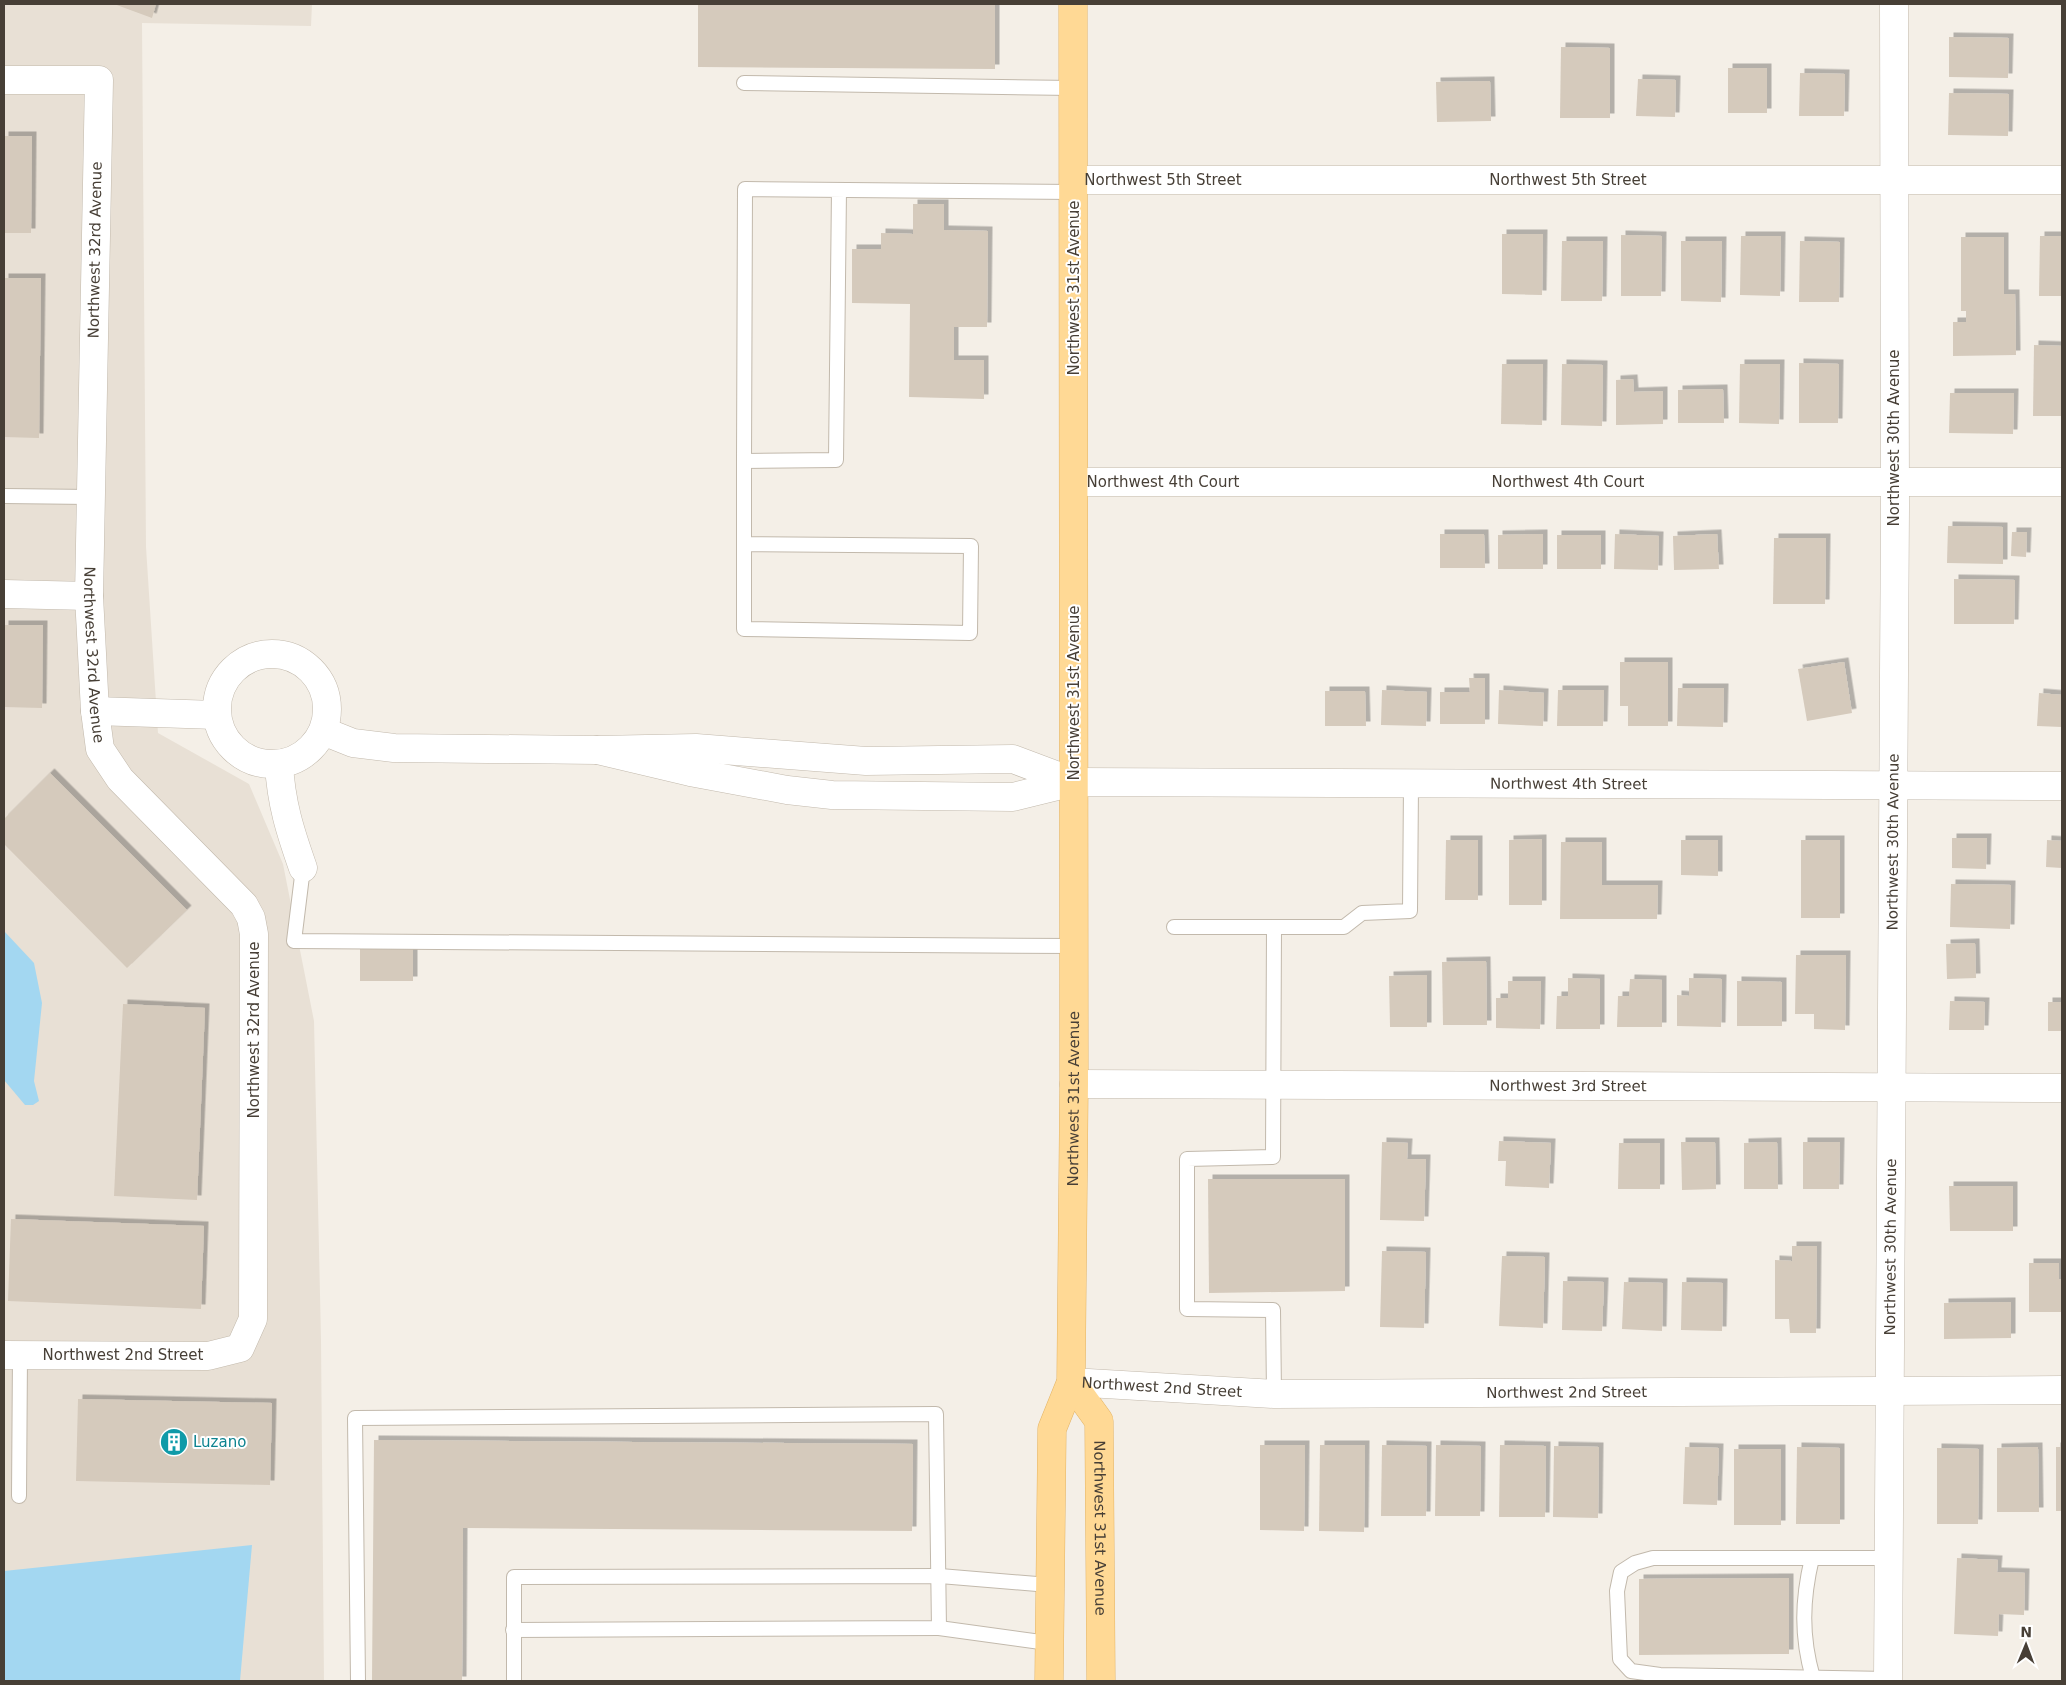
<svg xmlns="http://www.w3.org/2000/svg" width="2066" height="1685" font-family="'DejaVu Sans',sans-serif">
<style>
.residential{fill:#e8e0d5}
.water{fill:#a3d7f1}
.building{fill:#d5cabc;filter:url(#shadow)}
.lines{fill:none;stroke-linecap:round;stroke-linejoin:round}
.lane-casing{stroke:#c2b9ac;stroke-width:16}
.street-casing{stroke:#c2b9ac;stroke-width:29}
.primary-casing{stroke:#e4b464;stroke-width:29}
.lane{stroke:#fff;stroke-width:14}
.street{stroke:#fff;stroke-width:28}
.primary{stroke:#ffd995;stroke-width:28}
.labels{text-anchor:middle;stroke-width:4;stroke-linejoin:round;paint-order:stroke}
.street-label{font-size:15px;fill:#473f36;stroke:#fff}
.culture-label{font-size:15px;fill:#0d838f;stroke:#fff;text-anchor:start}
</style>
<defs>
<filter id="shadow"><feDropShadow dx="4.5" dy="-4.5" stdDeviation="0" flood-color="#0004"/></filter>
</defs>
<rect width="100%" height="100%" fill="#f4efe7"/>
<polygon class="residential" points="4,4 312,4 311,26 142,23 146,547 158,733 249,784 283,864 314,1021 321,1340 324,1681 4,1681"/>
<g class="water">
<polygon points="4,931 34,963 42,1003 34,1081 39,1101 33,1105 25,1105 4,1080"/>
<polygon points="252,1545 240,1681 4,1681 4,1571"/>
</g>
<g class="building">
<polygon points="114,4 156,4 152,18"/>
<polygon points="698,4 995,4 995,69 698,67"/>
<polygon points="1949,37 2009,38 2008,78 1949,77"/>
<polygon points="1561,47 1610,48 1610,118 1560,118"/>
<rect x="1728" y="68" width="39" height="45"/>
<polygon points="1800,73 1845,74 1844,116 1799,116"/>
<polygon points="1638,79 1676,80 1675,117 1636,116"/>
<polygon points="1490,81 1491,121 1437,122 1436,82"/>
<polygon points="1949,93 2009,94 2008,136 1948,135"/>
<polygon points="4,136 32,136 31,233 4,233"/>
<polygon points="913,204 944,204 944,230 988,231 987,327 954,327 954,360 984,360 984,399 909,397 910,304 852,303 852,249 881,249 881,233 913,234"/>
<polygon points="1502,234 1543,234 1542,295 1502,294"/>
<polygon points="1621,235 1662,236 1661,296 1621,296"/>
<polygon points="1741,236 1781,236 1780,296 1740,295"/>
<polygon points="2040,236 2062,236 2062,296 2039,296"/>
<polygon points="1961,237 2004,237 2004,294 2015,294 2016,355 1953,356 1953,322 1966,322 1966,311 1961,311"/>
<polygon points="1562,241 1603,241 1602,301 1561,301"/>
<polygon points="1681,241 1722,241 1721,302 1681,301"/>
<polygon points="1800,241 1840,242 1839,302 1799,302"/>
<polygon points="4,278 41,278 39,438 4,437"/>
<polygon points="2034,345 2062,346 2062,416 2033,416"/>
<polygon points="1799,363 1839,364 1838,423 1799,423"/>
<polygon points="1502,364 1543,364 1542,425 1501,424"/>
<polygon points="1562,364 1603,365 1602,426 1561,425"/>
<polygon points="1740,364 1780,364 1779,424 1739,423"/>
<polygon points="1633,379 1634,392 1663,391 1663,424 1616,425 1616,380"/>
<polygon points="1723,389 1724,423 1678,423 1678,390"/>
<polygon points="1950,393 2014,393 2013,434 1949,433"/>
<polygon points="1948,526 2003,527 2003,564 1947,563"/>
<polygon points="2012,532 2027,532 2026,557 2011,556"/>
<polygon points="1440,534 1484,534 1485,568 1440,568"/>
<polygon points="1543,534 1543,569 1498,569 1498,535"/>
<polygon points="1615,534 1659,536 1658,570 1614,569"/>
<polygon points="1717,534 1719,569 1674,570 1673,536"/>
<rect x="1557" y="535" width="44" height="34"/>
<polygon points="1774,538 1826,538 1825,604 1773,604"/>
<polygon points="1954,579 2015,580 2014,624 1954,624"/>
<polygon points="4,625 43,625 42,708 4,707"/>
<polygon points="1620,662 1668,662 1668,726 1628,726 1628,706 1620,706"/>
<polygon points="1844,662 1852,713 1807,721 1798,669"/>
<polygon points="1469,678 1485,678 1485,724 1440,724 1440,692 1470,692"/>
<polygon points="1678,688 1724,688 1723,727 1677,726"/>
<polygon points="1382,690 1427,692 1426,726 1381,725"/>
<polygon points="1499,690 1544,693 1543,726 1498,724"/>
<polygon points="1558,690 1604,690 1603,726 1557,726"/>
<polygon points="1325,691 1365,691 1366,726 1325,726"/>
<polygon points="2039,693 2062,695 2062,727 2037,726"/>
<polygon points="50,773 187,910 127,968 4,844 4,819"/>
<polygon points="1952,838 1987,838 1986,869 1952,868"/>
<polygon points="1542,839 1542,905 1509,905 1509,840"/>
<polygon points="1446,840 1478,840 1478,900 1445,900"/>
<polygon points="1681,840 1718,840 1718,876 1681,875"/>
<rect x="1801" y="840" width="39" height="78"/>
<polygon points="2047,840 2062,841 2062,868 2046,867"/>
<polygon points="1561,842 1602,842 1602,885 1658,885 1657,919 1560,919"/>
<polygon points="1951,884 2011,885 2010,929 1950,927"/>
<polygon points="1975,943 1976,978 1947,979 1946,944"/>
<rect x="360" y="948" width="53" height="33"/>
<polygon points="1796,955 1846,955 1845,1030 1814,1029 1814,1014 1795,1014"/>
<polygon points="1486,961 1487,1025 1443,1025 1442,962"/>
<polygon points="1427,975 1427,1027 1390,1027 1389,976"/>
<polygon points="1568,978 1600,979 1600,1029 1556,1029 1557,996 1568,996"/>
<polygon points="1689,978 1722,979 1721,1027 1677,1026 1677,995 1689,996"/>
<polygon points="1630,979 1662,980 1662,1027 1617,1027 1618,996 1629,996"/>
<polygon points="1508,981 1541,981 1540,1029 1496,1028 1496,998 1508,998"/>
<polygon points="1737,981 1782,982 1782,1026 1737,1026"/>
<polygon points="1950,1001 1985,1002 1984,1030 1949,1030"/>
<rect x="2048" y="1002" width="14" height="29"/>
<polygon points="123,1004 205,1008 197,1200 114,1196"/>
<polygon points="1499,1141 1551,1143 1549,1188 1505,1186 1506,1161 1498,1161"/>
<polygon points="1382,1142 1408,1143 1407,1159 1426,1159 1424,1221 1380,1220"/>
<polygon points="1681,1142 1715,1142 1716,1189 1682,1190"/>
<polygon points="1777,1142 1778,1189 1744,1189 1744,1143"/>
<polygon points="1803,1142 1840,1142 1839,1189 1803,1189"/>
<polygon points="1619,1143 1660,1143 1660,1189 1618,1189"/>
<polygon points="1208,1179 1345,1179 1345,1291 1209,1293"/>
<polygon points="1949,1186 2013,1186 2013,1231 1950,1231"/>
<polygon points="11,1219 204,1226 201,1309 8,1301"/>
<polygon points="1792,1246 1817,1246 1816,1333 1790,1333 1789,1319 1775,1319 1775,1260 1792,1261"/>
<polygon points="1382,1251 1426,1252 1424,1328 1380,1327"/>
<polygon points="1502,1256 1545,1257 1543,1328 1499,1326"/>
<polygon points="2029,1263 2059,1263 2059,1279 2062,1279 2062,1312 2029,1312"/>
<polygon points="1563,1281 1604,1282 1602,1331 1562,1330"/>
<polygon points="1624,1282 1663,1283 1662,1331 1622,1329"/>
<polygon points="1682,1282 1723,1283 1722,1331 1681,1330"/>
<polygon points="2011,1302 2011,1338 1944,1339 1944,1303"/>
<polygon points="78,1399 272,1403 270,1485 76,1481"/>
<polygon points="374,1440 913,1444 912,1531 463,1528 462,1681 372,1681"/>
<polygon points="1260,1445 1305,1445 1304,1531 1260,1530"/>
<polygon points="1320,1445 1365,1445 1364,1532 1319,1531"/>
<polygon points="1382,1445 1427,1446 1426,1516 1381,1516"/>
<polygon points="1436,1445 1481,1446 1480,1516 1435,1516"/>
<polygon points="1500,1445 1546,1446 1545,1517 1499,1517"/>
<polygon points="1554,1446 1599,1447 1598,1518 1553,1517"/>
<polygon points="1685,1447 1719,1448 1717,1505 1683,1504"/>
<polygon points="1797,1447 1840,1448 1840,1524 1796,1524"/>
<polygon points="2038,1447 2039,1512 1997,1512 1997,1448"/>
<rect x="2056" y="1447" width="6" height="64"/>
<polygon points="1937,1448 1979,1449 1978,1524 1937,1524"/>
<rect x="1734" y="1449" width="47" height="76"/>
<polygon points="1957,1558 1998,1560 1997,1572 2025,1573 2024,1615 1999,1614 1998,1636 1954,1634"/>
<polygon points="1789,1578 1789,1654 1639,1655 1639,1579"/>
</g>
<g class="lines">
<defs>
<g id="lane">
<polyline points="744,83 1073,88"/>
<polyline points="839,190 836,460 744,461 745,189 1074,192"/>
<polyline points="744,461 744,629 970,633 971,546 744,544"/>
<polyline points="4,496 90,497"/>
<polyline points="303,868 294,941 1074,946"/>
<polyline points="1174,927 1344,927 1362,913 1410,911 1411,784"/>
<polyline points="1274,1394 1273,1310 1187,1309 1187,1159 1273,1157 1274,927"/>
<polyline points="19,1496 20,1355"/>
<path d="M1812,1558C1802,1600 1801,1636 1813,1678"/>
<polyline points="939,1628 1048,1643"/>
<polyline points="1888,1679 1660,1675 1631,1671 1620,1659 1617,1591 1621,1572 1635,1563 1653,1558 1889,1558"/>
<polyline points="358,1681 355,1418 936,1414 939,1628 513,1630"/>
<polyline points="514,1681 514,1577 940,1576 1049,1585"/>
</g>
<g id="street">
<path id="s1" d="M4,80H99L89,596L95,711L100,749L120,779L244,905L251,918L254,934L253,1319L240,1348L208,1356L4,1355"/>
<path id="s2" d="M1074,180H2062"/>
<path id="s3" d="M1074,482H2062"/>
<polyline points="4,594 89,596"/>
<circle cx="272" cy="709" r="55"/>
<polyline points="95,711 216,715"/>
<polyline points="323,731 353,743 394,748 597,750 696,748 866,761 1013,759 1074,782"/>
<path id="s4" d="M597,750L690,772L787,790L832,795L1013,797L1074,782L2062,786"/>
<path d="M279,764C281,803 290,831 303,868"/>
<path id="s5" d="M1074,1084L2062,1088"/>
<path id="s6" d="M1071,1382L1274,1394L2062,1390"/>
<path id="s7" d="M1888,1681L1895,507L1894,4"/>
</g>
<g id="primary">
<path id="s8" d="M1071,1382L1099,1421L1101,1681"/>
<path id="s9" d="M1049,1681L1052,1429L1071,1382L1074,1084L1073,4"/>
</g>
</defs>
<use href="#lane" class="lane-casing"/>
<use href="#street" class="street-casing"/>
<use href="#primary" class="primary-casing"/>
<use href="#lane" class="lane"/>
<use href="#street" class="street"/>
<use href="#primary" class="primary"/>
</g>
<defs>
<symbol id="building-disc" viewBox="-11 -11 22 22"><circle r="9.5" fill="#0f9aa8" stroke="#fff"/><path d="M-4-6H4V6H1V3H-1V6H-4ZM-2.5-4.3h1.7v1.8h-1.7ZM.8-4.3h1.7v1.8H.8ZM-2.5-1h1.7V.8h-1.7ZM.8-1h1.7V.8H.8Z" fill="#fff"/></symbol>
</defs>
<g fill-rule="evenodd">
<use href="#building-disc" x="158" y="1426" width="32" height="32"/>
</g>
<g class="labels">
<g class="street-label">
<text dy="5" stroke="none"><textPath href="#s2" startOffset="89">Northwest 5th Street</textPath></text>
<text dy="5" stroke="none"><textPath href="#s2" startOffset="494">Northwest 5th Street</textPath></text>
<text transform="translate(95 250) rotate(-89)" y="5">Northwest 32rd Avenue</text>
<text transform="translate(1074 288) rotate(-90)" y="5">Northwest 31st Avenue</text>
<text transform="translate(1894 438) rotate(-90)" y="5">Northwest 30th Avenue</text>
<text dy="5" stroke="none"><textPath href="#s3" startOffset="89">Northwest 4th Court</textPath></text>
<text dy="5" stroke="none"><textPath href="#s3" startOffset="494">Northwest 4th Court</textPath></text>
<text dy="5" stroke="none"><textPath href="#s1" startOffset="670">Northwest 32rd Avenue</textPath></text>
<text transform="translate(1074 693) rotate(-90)" y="5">Northwest 31st Avenue</text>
<text dy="5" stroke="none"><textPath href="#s4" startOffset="978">Northwest 4th Street</textPath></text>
<text dy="5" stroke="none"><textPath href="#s7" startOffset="839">Northwest 30th Avenue</textPath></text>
<text transform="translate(254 1030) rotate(-90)" y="5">Northwest 32rd Avenue</text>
<text dy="5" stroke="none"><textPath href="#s5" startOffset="494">Northwest 3rd Street</textPath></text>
<text dy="5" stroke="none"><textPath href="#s9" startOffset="586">Northwest 31st Avenue</textPath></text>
<text dy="5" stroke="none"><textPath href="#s7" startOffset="434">Northwest 30th Avenue</textPath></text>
<text x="123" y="1360">Northwest 2nd Street</text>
<text dy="5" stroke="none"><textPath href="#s6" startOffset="91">Northwest 2nd Street</textPath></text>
<text dy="5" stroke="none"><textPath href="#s6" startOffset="496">Northwest 2nd Street</textPath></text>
<text dy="5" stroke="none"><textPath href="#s8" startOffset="155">Northwest 31st Avenue</textPath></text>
</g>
<g class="culture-label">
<text x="193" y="1447">Luzano</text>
</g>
</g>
<rect width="2066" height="1685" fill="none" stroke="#473f36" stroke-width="10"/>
<g transform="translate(2026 1645) rotate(1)" stroke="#ffffff" stroke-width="4" paint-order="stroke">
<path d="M0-4L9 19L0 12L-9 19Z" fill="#473f36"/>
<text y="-8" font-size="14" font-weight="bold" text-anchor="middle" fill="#473f36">N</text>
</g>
</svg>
